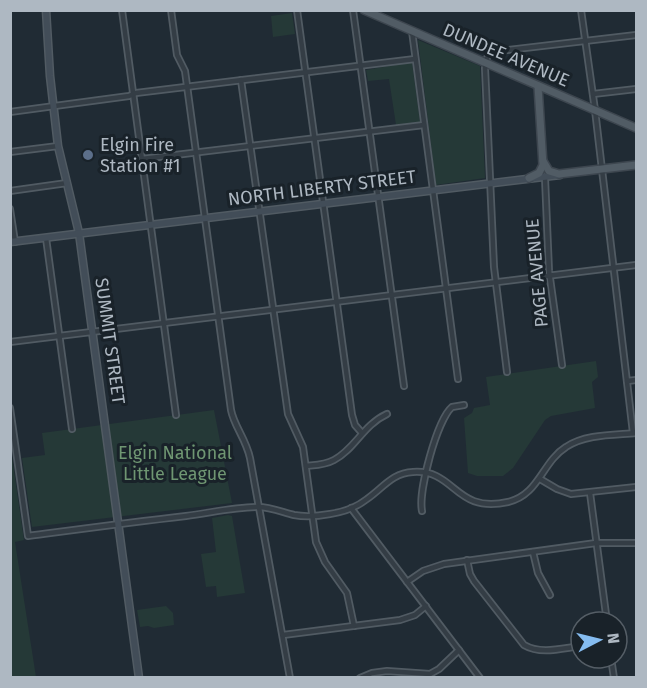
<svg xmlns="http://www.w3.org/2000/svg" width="647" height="688" font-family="'Fira Sans',sans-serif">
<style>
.green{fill:#253937}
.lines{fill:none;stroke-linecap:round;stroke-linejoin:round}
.minor-casing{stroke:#515b63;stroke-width:8}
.secondary-casing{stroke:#515b63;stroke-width:9}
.primary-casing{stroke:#3d464f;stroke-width:10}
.minor{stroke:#343d45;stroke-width:4.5}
.secondary{stroke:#424d58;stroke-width:6}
.primary{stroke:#515c65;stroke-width:7}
.service-dot{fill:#5c6f8a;stroke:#192229;stroke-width:2}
.labels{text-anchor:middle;stroke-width:6;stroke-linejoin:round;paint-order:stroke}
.street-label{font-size:18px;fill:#aeb8c2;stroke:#192229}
.poi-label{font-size:18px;fill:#aeb8c2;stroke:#192229;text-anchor:start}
.park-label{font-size:18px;fill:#6f9672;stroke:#192229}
</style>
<rect width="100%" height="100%" fill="#202b34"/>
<g class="green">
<polygon points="292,13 295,34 273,37 271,16"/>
<polygon points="418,40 480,66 485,178 436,185"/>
<polygon points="412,62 420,122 396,125 389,79 368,81 366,70"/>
<polygon points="596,361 598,377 592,382 595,408 551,416 545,420 513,468 503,476 477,476 468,473 464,418 472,413 474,408 490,405 486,377"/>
<polygon points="214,410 232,503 32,527 22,458 45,455 42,433"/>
<polygon points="10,443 24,540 15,542 36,677 11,677"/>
<polygon points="228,515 232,516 245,593 217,597 216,586 206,587 201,554 216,552 212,518"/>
<polygon points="166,606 173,613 174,625 154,628 148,626 140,627 137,610"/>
</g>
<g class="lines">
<defs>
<g id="minor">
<polyline points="122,10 176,415"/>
<path d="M171,10L177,55L185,71L231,410C234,426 246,439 250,458L290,678"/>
<polyline points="297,10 352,415 355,425 362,433"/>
<polyline points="353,10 404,386"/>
<polyline points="581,10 595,110 633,433"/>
<polyline points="412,31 458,379"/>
<polyline points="500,51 636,35"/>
<polyline points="487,58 485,68 494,267 507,372"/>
<polyline points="241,80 288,414 303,447 316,542 325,562 347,593 354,626"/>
<polyline points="593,94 636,89"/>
<polyline points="10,112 129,96 136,93 415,59"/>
<polyline points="10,152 58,146"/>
<polyline points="142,159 424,125"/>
<polyline points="545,178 549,271 562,365"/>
<polyline points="10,191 67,183"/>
<polyline points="10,209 15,242"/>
<polyline points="46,238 72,429"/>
<polyline points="10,342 636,265"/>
<polyline points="627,381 636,380"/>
<path d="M10,408L28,536C81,529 133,522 186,516C210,513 234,507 258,507C270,507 282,512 294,515C305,517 319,516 330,514C343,512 357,507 367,499C383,488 392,473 413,472C456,469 454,514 508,502C539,495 542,462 566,447C585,434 614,435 636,433"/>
<path d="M306,466C316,465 325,465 334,460C355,449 363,425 387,414"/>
<polyline points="540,479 557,489 571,494 636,487"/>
<polyline points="590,493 607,622"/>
<polyline points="351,508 480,678"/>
<path d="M422,511C418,491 437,420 452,407L464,405"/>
<polyline points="533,552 538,573 550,595"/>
<path d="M467,560L470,574L474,581L524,645C541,655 563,648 581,646"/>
<polyline points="407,582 423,571 444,564 596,543 636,543"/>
<polyline points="283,635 400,620 415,615 426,606"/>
<polyline points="611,658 614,678"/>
<polyline points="360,678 372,673 387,671 430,674 439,669 459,650"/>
</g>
<g id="secondary">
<polyline points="46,10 50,76 58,146 79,233 139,678"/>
<polyline points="10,242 560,175"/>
</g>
<g id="primary">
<polyline points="364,10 636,128"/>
<polyline points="543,161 549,171 559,174 636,165"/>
<polyline points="529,178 539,173 543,165 538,86"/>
</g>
</defs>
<use href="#minor" class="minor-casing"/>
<use href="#secondary" class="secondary-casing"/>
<use href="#primary" class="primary-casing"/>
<use href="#minor" class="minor"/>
<use href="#secondary" class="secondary"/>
<use href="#primary" class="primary"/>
</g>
<circle class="service-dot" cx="88" cy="155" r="6"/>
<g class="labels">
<g class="street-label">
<text transform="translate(506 55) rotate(23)" y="6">DUNDEE AVENUE</text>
<text transform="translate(322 188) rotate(-7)" y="6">NORTH LIBERTY STREET</text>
<text transform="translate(537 273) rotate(-95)" y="6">PAGE AVENUE</text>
<text transform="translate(110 341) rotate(82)" y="6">SUMMIT STREET</text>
</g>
<g class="poi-label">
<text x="100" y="151">Elgin Fire<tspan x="100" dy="21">Station #1</tspan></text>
</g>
<g class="park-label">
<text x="175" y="459">Elgin National<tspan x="175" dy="21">Little League</tspan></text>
</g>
</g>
<rect width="647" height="688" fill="none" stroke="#aeb8c2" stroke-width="24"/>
<g transform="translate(599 640) rotate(83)"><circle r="28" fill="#192229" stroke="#555e66" stroke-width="1.5"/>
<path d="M0-4.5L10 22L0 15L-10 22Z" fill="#85bcf0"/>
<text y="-9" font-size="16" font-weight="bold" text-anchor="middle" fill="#aeb8c2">N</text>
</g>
</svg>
